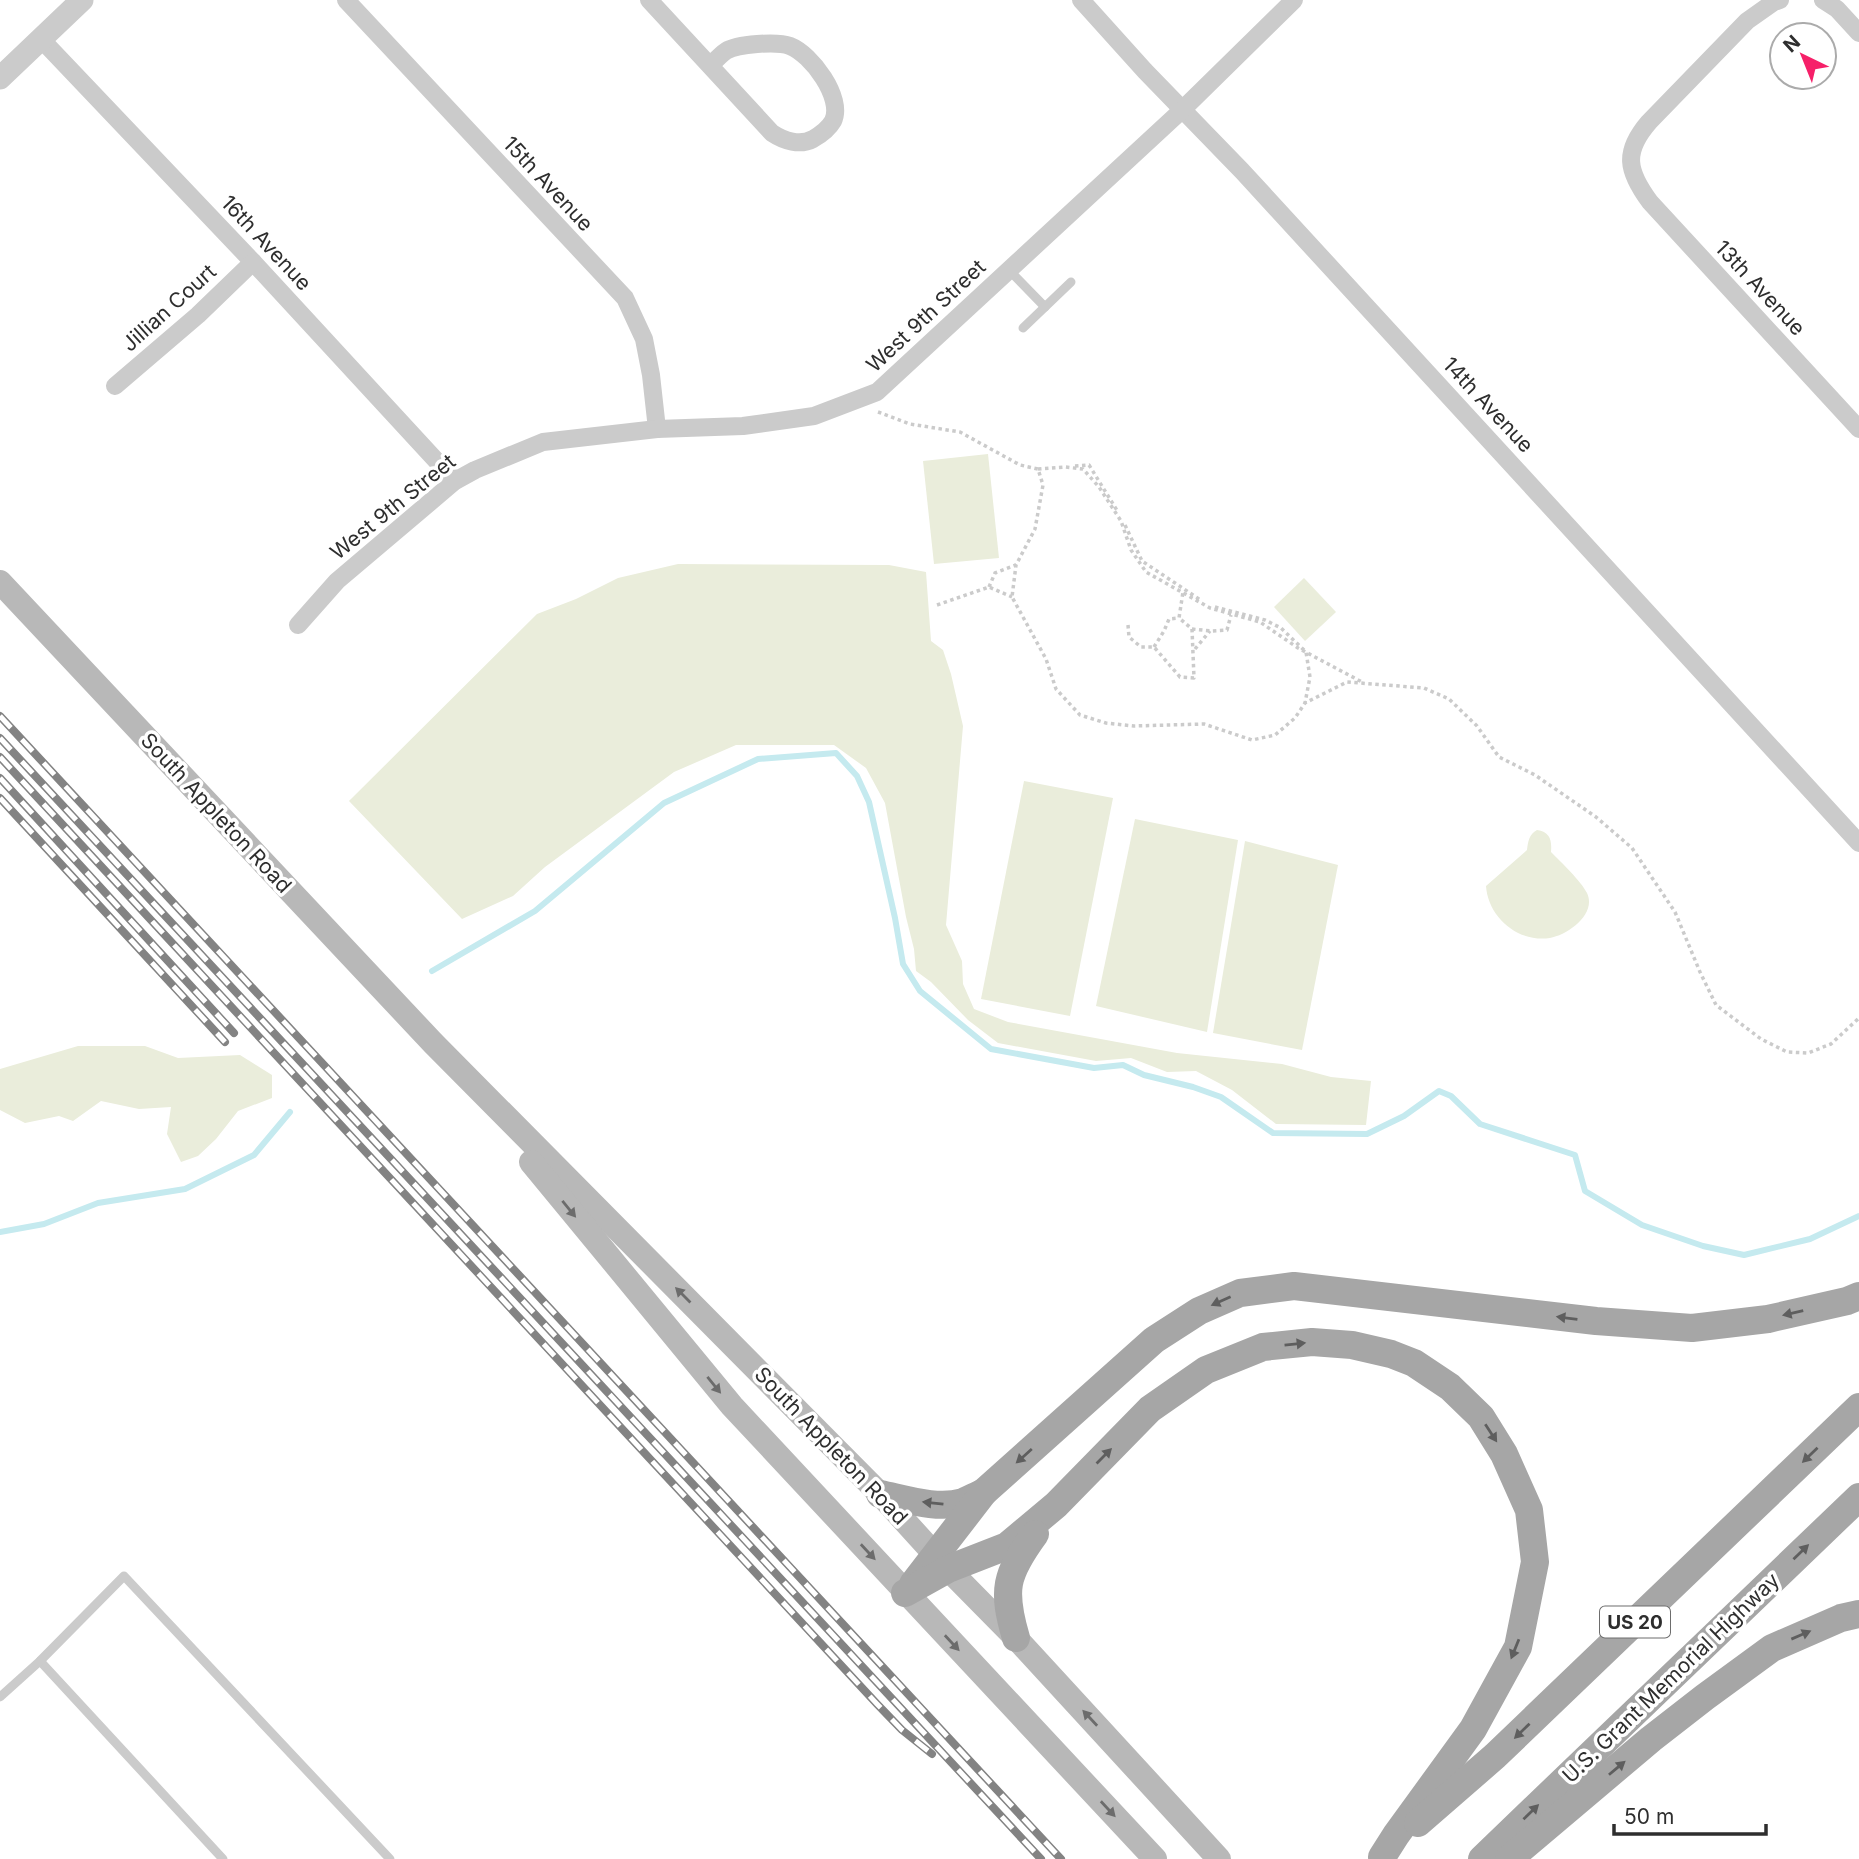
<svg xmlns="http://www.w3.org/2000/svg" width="1859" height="1859" font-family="Inter,sans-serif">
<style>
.green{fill:#eaeddb}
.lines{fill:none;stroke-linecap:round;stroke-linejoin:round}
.stream{stroke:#c5eaef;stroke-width:6}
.path{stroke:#cbcbcb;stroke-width:3.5;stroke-dasharray:3.5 3.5;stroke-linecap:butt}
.service{stroke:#cbcbcb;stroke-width:9}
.minor{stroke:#cbcbcb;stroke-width:18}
.tertiary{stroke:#cbcbcb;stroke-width:23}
.secondary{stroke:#b8b8b8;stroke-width:24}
.primary{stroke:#a6a6a6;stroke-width:28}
.rail-casing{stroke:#838383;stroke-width:8}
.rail{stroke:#fff;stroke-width:5;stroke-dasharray:16;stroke-linecap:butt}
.oneway{fill:#6c6c6c}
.oneway2{fill:#5e5e5e}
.labels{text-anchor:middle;stroke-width:7;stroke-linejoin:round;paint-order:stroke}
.shield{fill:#fff;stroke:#6d6d6d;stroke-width:2}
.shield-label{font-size:19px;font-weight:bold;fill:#2e2e2e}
.street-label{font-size:21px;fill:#2e2e2e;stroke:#fff}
</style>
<rect width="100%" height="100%" fill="#fff"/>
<g class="green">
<polygon points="988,454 999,558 934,564 923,461"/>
<polygon points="678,564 889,565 926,572 931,641 943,650 951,674 963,726 946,925 962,961 963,984 974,1009 1008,1022 1177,1053 1282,1064 1331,1077 1371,1081 1366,1125 1276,1124 1232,1090 1196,1071 1167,1072 1131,1058 1096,1061 998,1043 968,1020 931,982 916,971 914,949 906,917 885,803 866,768 834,745 736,745 674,772 545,867 513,896 462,919 349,801 537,614 576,599 618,578"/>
<polygon points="1304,578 1336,612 1305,641 1274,607"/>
<polygon points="1024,781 1113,798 1070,1016 981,999"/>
<polygon points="1135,819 1238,840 1207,1032 1096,1006"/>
<path d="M1537,830C1550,832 1552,840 1551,852C1561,862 1581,881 1587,893C1597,914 1568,935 1550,938C1518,943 1488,917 1486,886L1527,850C1528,842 1529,834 1537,830Z"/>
<polygon points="1245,841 1338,865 1302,1050 1213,1033"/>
<polygon points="78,1046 145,1046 178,1058 240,1055 272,1075 272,1098 238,1111 216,1139 198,1156 181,1162 167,1134 171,1107 139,1109 101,1101 73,1121 59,1116 25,1123 0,1110 0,1069"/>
</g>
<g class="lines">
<g class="stream">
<polyline points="432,971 535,911 664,803 758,759 836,753 857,776 869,802 895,918 903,964 920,991 991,1049 1094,1068 1123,1065 1144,1075 1193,1087 1221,1097 1273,1133 1367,1134 1404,1116 1439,1091 1451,1096 1480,1124 1575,1155 1585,1191 1642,1225 1703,1246 1744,1255 1810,1239 1859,1216"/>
<polyline points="0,1232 44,1224 98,1203 185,1189 254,1155 290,1112"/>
</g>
<g class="path">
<polyline points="878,412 910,424 960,432 1020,465 1038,469 1043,485 1035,529 1016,565 1012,597 1046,659 1056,689 1080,715 1106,723 1134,726 1204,724 1252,740 1275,735 1295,718 1305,703 1347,682 1424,688 1449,699 1477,726 1499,757 1535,775 1596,817 1632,848 1675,912 1700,972 1716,1005 1761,1039 1787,1052 1808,1053 1831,1044 1859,1018"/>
<polyline points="1075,466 1089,465 1118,512"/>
<polyline points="1038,469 1065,467 1083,469 1099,487 1121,521 1131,550 1146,572 1210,608 1260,622 1298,648 1362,682"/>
<polyline points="1125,525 1142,561 1202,601"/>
<polyline points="989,587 995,573 1016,565"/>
<polyline points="937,605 989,587 1012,597"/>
<polyline points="1215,607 1265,620 1281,628 1306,652 1310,677 1305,703"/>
<polyline points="1128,625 1129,637 1141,647 1154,647 1180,677 1194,678 1192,629 1179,618 1183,592"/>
<polyline points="1192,629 1211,631 1227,630 1231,615"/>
<polyline points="1154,647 1164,631 1169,619 1179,618"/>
<polyline points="1195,649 1210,631"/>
</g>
<g class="service">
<polyline points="1009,270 1045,307"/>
<polyline points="1023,328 1071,282"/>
<polyline points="40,1661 223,1859"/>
<polyline points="0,1697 40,1661 124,1576 390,1859"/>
</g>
<g class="minor">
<polyline points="346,0 625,298 644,339 651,375 657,429"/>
<path d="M649,0L772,133C784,141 800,146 813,139C820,135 829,128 833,121C844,98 811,54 790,46C777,41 737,44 726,51C720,55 715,61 710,66"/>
<polyline points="1081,0 1145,71 1242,171 1859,843"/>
<path d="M1780,0L1774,2L1747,21L1649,122C1623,152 1627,171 1650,202L1859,429"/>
<polyline points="1823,0 1837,9 1859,33"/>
<polyline points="41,39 253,262 455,481"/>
<polyline points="115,386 198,315 253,262"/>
<polyline points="298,625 337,581 455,481 475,470 543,442 657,429 743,426 814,416 877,392 1182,110 1294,0"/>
</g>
<polyline class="tertiary" points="0,78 82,0"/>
<g class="secondary">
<polyline points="0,582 433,1043 880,1494 948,1569 1016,1638 1219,1859"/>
<polyline points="531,1162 732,1406 1155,1859"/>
</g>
<g class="primary">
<path d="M880,1494C905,1499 938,1510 963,1502C970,1499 977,1495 984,1492"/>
<polyline points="913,1584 984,1492 1154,1340 1199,1311 1240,1293 1294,1286 1596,1321 1692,1328 1768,1319 1847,1301 1859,1296"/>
<polyline points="905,1593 948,1569 1007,1546 1056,1505 1150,1409 1206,1370 1263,1347 1312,1342 1352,1345 1391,1354 1414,1363 1450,1387 1481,1417 1504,1454 1529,1510 1535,1562 1518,1647 1473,1729 1396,1835 1382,1857"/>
<path d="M1016,1638C1002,1590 1005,1575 1035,1534"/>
<polyline points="1418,1823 1495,1756 1859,1407"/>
<polyline points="1482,1859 1859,1497"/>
<polyline points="1509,1859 1651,1739 1705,1697 1772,1648 1841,1618 1859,1614"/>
</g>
<defs>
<g id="rail">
<polyline points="0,716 1061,1859"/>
<polyline points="0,738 1041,1859"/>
<polyline points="0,757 877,1704 902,1730 932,1754"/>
<polyline points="0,778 234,1033"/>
<polyline points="0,798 225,1042"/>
</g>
</defs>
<use href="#rail" class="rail-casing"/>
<use href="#rail" class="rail"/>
</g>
<defs><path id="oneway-solid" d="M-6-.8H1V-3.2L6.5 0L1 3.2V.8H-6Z" transform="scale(1.75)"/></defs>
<g class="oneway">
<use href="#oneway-solid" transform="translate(569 1209) rotate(51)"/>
<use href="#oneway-solid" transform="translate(683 1295) rotate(-135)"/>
<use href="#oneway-solid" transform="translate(714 1385) rotate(51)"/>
<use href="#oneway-solid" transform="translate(868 1552) rotate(47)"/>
<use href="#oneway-solid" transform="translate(952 1643) rotate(47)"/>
<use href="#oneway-solid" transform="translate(1090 1718) rotate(-133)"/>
<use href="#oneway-solid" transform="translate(1108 1809) rotate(47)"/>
</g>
<g class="oneway2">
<use href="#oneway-solid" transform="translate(1221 1301) rotate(156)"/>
<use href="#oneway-solid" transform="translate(1793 1313) rotate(167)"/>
<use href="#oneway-solid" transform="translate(1567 1318) rotate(-173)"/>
<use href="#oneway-solid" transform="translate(1295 1344) rotate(-6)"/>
<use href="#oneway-solid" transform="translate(1491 1433) rotate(57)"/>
<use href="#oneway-solid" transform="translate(1810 1455) rotate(136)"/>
<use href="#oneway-solid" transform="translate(1024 1456) rotate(138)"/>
<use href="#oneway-solid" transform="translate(1104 1456) rotate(-45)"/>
<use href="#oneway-solid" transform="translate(933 1503) rotate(-174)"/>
<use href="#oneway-solid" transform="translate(1801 1552) rotate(-44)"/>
<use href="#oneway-solid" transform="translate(1801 1635) rotate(-23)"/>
<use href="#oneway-solid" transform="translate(1515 1649) rotate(112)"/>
<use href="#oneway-solid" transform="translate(1522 1731) rotate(136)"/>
<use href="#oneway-solid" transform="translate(1617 1768) rotate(-40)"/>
<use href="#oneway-solid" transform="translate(1531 1812) rotate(-44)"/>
</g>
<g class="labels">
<rect class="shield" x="1600" y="1606.5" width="70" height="31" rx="5"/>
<g class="shield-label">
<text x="1635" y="1629">US 20</text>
</g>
<g class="street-label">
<text transform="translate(548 184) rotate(47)" y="7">15th Avenue</text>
<text transform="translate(266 243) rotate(47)" y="7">16th Avenue</text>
<text transform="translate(1760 288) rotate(47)" y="7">13th Avenue</text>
<text transform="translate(169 308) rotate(-42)" y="7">Jillian Court</text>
<text transform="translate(926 316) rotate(-43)" y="7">West 9th Street</text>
<text transform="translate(1488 405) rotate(47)" y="7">14th Avenue</text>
<text transform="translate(393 507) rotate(-39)" y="7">West 9th Street</text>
<text transform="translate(216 813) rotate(47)" y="7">South Appleton Road</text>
<text transform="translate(831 1446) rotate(46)" y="7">South Appleton Road</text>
<text transform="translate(1671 1678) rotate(-44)" y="7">U.S. Grant Memorial Highway</text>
</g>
</g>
<g transform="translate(1803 56) rotate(317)"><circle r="33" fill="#ffffff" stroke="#ababab" stroke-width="2"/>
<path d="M0-5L12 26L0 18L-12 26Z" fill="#f62069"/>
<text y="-10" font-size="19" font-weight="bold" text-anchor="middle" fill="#2e2e2e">N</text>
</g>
<path d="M1614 1824v10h152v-10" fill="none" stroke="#2e2e2e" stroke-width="3.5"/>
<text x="1624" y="1824" font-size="21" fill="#2e2e2e" stroke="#ffffff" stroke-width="5" paint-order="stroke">50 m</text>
</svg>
